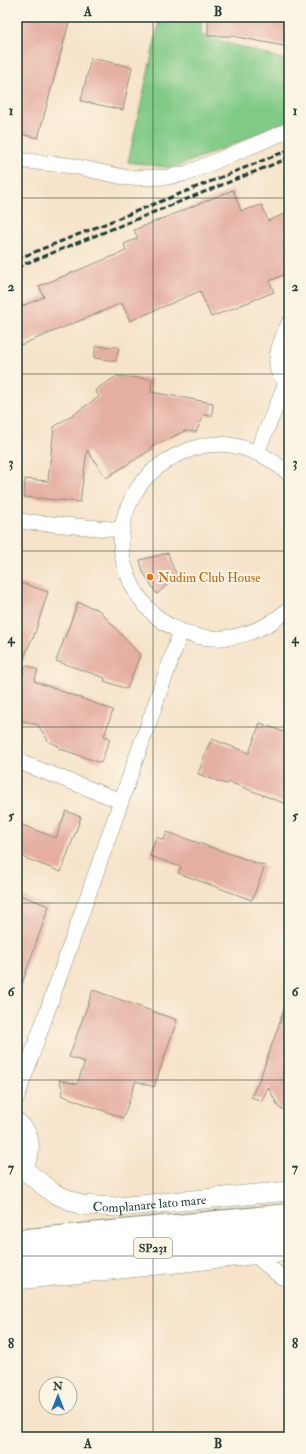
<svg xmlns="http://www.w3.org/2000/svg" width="306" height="1454" font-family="'IM FELL Double Pica',serif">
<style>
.green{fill:#81ca86;stroke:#50845d}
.building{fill:#e4aea1}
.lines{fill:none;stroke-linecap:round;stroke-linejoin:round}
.minor-casing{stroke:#8a907e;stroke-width:16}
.tertiary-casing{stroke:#8a907e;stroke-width:20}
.trunk-casing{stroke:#8a907e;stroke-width:24}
.minor{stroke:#fff;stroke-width:15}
.tertiary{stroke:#fff;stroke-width:19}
.trunk{stroke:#fff;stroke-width:22}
.rail{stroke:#1f3d34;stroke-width:3;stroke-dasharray:6 3;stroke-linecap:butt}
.grid{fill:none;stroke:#1f3d34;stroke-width:1;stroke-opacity:0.55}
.food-dot{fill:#e8710a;stroke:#fcf5e5;stroke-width:1.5}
.labels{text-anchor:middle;stroke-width:4;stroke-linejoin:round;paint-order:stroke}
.shield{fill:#fcf5e5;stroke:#617469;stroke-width:1}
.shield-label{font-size:12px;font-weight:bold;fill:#1f3d34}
.food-label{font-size:13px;fill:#c56008;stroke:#fcf5e5;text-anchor:start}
.street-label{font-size:13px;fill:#1f3d34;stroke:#fcf5e5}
.neatline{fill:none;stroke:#1f3d34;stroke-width:1.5}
.grid-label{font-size:13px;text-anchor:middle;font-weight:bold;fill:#1f3d34}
</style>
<rect width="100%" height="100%" fill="#fcf5e5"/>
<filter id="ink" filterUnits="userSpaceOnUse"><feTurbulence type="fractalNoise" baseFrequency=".025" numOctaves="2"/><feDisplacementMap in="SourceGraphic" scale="8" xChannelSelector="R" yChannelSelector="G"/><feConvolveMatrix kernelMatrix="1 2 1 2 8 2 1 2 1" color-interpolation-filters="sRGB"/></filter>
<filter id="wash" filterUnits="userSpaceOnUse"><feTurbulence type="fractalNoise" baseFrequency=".012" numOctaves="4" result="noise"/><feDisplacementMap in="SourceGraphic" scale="16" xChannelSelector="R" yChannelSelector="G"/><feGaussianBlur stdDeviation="0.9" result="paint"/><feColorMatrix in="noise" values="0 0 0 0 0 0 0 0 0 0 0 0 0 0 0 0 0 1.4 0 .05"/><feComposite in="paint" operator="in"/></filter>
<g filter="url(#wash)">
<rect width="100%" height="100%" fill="#f6e3c9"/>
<polygon class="green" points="138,17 202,17 201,35 289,61 289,122 173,168 128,162 159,23"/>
<g id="blocks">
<g class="building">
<polygon points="17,17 63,17 70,19 38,138 17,133"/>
<polygon points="208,17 289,17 289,47 232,36 208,36"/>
<polygon points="91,58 132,67 123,110 81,101"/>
<polygon points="233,190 241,211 262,205 268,221 289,212 289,272 270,281 274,292 211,317 200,291 130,321 122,303 21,345 17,336 17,308 44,297 39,286 126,251 124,244 138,238 134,230"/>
<polygon points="96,346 119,347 116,361 94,358"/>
<polygon points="117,376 152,379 151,392 213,403 212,416 204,415 196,432 185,431 151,447 152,449 106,478 87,450 80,502 24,497 25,479 48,481 54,427 99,397 95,390"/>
<polygon points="168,553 173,568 178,575 157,594 143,572 140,560"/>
<polygon points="22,583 48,592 33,639 32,638 18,673 17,584 21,585"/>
<polygon points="78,602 99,610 140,655 127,689 104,681 105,678 56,661"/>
<polygon points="26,665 38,670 34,681 113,710 104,736 110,738 101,763 58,748 59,746 49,742 38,725 17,719 17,691"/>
<polygon points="260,723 289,734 289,805 229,782 228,784 223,783 198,774 209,744 210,744 212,739 249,753"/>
<polygon points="66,811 81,817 61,872 17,855 17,823 56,838"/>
<polygon points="167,832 265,866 252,900 178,873 181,867 150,856 156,837 164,840"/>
<polygon points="17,894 49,906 18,995 17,995"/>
<polygon points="93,990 177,1020 154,1087 136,1081 123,1118 61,1095 63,1090 59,1080 77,1084 85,1062 69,1057"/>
<polygon points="288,999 289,999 289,1111 279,1108 268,1087 262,1101 251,1097 259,1081"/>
</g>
</g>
</g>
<g filter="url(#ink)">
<use href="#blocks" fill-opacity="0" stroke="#8a907e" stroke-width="1"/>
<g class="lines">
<defs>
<g id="minor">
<polyline points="17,160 73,166 128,178 168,177 188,173 289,130"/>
<path d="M289,323C281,340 266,371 289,383"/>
<polyline points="257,452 289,376"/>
<path d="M289,474C265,452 228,437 195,448C166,457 143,474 130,502C120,524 118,550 127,573C153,645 234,658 289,609"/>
<polyline points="17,521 122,530"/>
<polyline points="17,761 121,801"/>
<polyline points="17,1097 181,631"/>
<polyline points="255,1255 280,1276 289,1280"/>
</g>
<g id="tertiary">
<path d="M17,1122C33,1135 34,1159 17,1171"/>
<path id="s1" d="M22,1168L53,1193L81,1205L117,1207L289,1191"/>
<polyline points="17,1280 289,1251"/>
</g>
<g id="trunk">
<polyline points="17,1241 289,1215"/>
<polyline points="17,1261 289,1235"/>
</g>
</defs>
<use href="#minor" class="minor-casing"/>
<use href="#tertiary" class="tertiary-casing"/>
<use href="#trunk" class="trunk-casing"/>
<use href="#minor" class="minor"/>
<use href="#tertiary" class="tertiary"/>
<use href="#trunk" class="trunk"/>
<g class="rail">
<polyline points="17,259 289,150"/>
<polyline points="17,267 289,158"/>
</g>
</g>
</g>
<path class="grid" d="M153,17V1437M17,198H289M17,374H289M17,551H289M17,727H289M17,903H289M17,1080H289M17,1256H289"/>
<circle class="food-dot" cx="150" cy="577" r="4"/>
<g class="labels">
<rect class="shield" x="134" y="1238" width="38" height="20" rx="3"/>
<g class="shield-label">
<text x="153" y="1252">SP231</text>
</g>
<g class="food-label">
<text x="158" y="582">Nudim Club House</text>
</g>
<g class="street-label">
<text dy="5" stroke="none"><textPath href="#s1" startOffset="139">Complanare lato mare</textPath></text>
</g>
</g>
<rect width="306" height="1454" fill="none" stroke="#fcf5e5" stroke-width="44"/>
<g transform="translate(58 1396)"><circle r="19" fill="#fcf5e5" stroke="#a4ab9e"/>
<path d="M0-3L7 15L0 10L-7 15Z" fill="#1f6fb2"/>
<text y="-6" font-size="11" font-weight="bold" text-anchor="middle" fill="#1f3d34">N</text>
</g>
<rect x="22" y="22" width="262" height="1410" class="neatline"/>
<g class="grid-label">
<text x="88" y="16">A</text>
<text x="218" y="16">B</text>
<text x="11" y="115">1</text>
<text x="295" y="115">1</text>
<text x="11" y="291">2</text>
<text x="295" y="291">2</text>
<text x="11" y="467">3</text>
<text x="295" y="467">3</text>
<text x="11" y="643">4</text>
<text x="295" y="643">4</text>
<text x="11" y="820">5</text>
<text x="295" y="820">5</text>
<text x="11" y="996">6</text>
<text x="295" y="996">6</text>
<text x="11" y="1172">7</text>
<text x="295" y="1172">7</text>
<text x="11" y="1348">8</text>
<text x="295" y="1348">8</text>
<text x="88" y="1448">A</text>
<text x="218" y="1448">B</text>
</g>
</svg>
